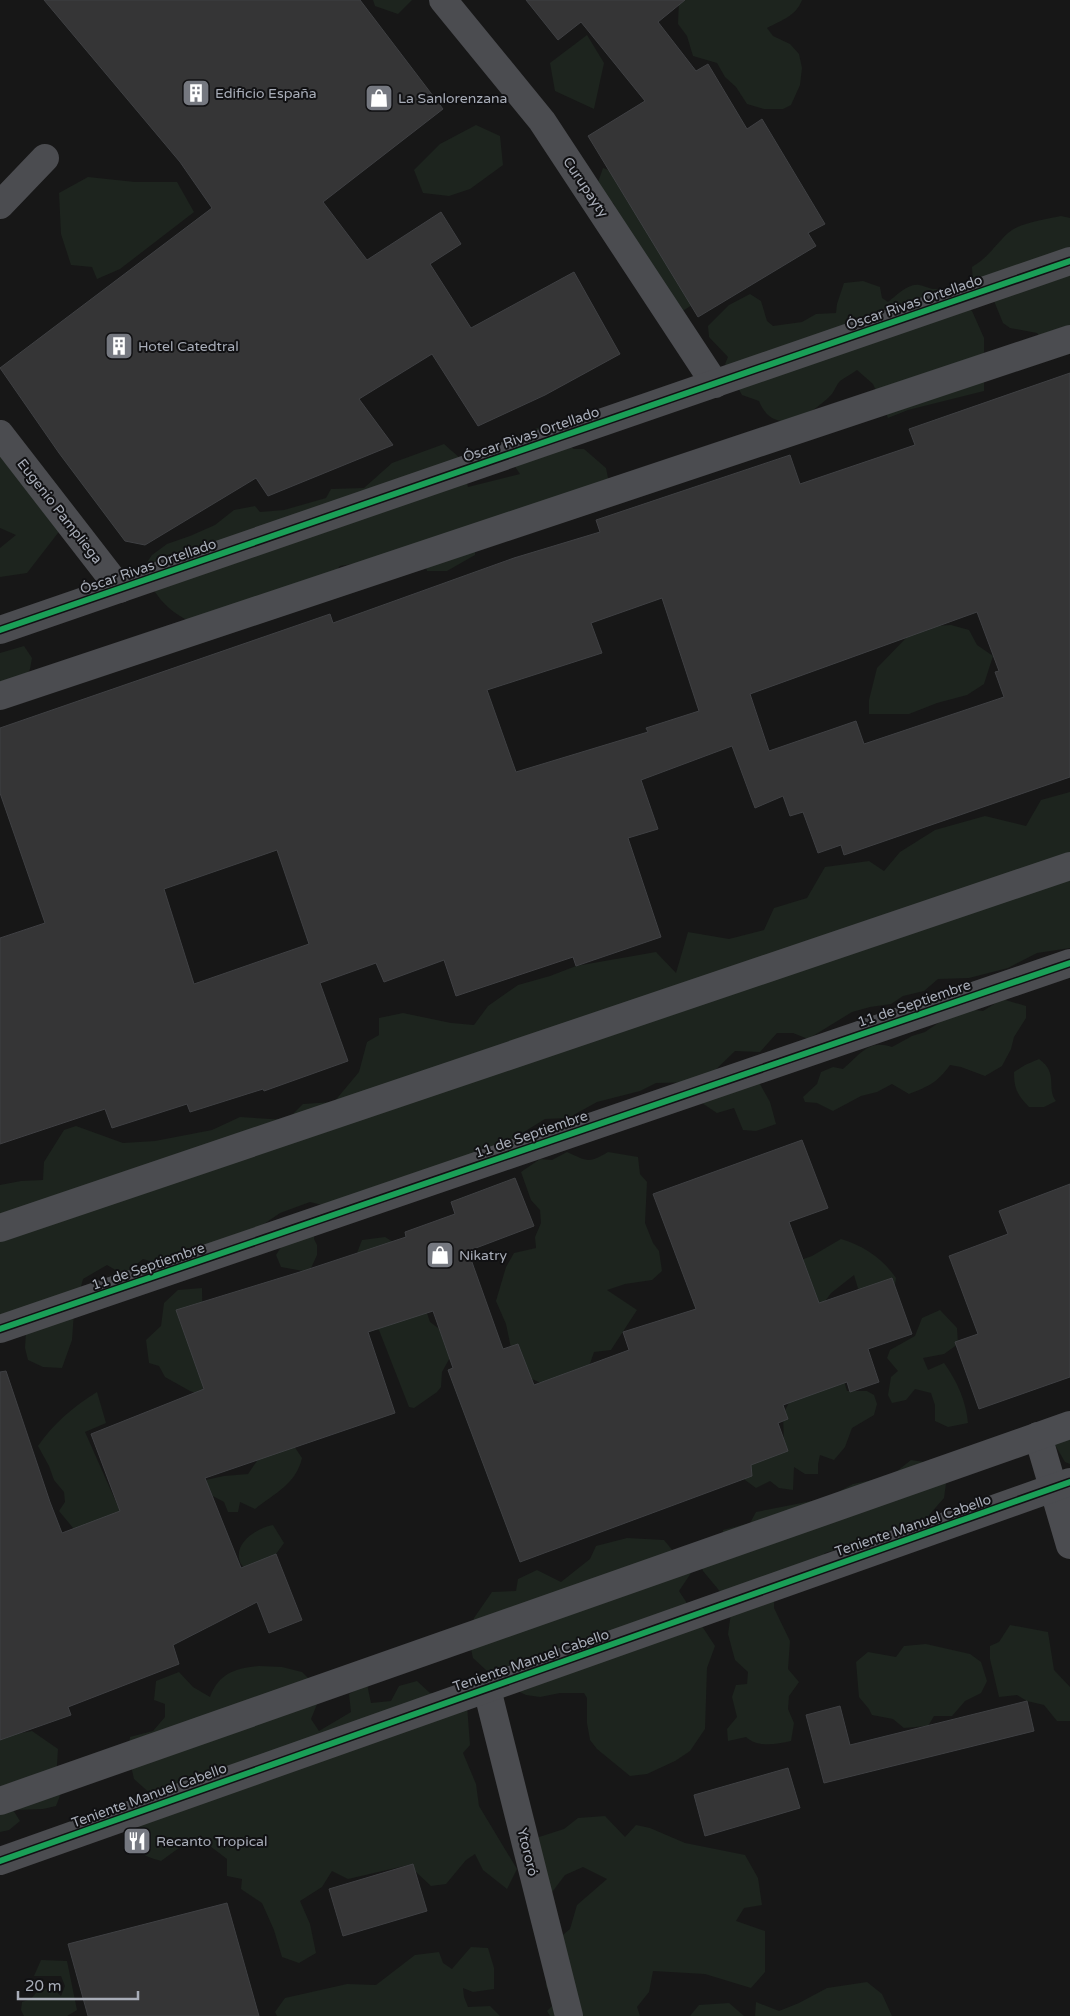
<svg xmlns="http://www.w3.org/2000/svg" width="1070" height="2016" font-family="'Varela Round',sans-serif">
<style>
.green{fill:#1d241e}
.building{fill:#353536;stroke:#3f4043;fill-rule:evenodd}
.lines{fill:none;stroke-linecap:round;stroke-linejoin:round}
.minor{stroke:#4b4c50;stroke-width:28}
.cycleway-casing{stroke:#111113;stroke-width:9}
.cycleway{stroke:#1a9f57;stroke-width:6}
.labels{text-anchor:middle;stroke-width:4;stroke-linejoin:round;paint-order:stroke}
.poi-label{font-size:14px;fill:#a8adb8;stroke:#111113;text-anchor:start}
.street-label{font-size:14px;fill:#a8adb8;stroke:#111113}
</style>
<rect width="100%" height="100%" fill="#171717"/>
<g class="green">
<polygon points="373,0 412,0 398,14 375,6"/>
<path d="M679,0H802C796,16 782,20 767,28L773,36L790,44L799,54L802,68L800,85L791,105L783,109H764L747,104L736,87L725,77L717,63L693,56L687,36L678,24Z"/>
<polygon points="587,35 604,63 594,109 555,91 550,63"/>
<polygon points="476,125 500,136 503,165 470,189 449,196 423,193 414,170 440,144"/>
<polygon points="603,168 637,180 695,303 678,314 625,247 614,204 596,188"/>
<polygon points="88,177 135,182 177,182 194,212 120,269 97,279 92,267 71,265 61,234 59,193"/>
<path d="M1061,216L1070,218V354L1052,355L1037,333L1010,328L1003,323L994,301L973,283L972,267C989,257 994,246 1008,233C1019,223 1046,219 1061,216Z"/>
<path d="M863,281L880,287L882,298L888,302C896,296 908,283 919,285C929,287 932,291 942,288L972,311L984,338V391L908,410L888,418L873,384L857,370C852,374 845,377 840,381C836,385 834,393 829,397C809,416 774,438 759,401L742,395L725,364L728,357L709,337L708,326L729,305L750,294L761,301L767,321L773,326L802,322L816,314L836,313L837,304L844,283Z"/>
<path d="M540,427L574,449H584L606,468L609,483L476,536L475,555L447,571H427L421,549L411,554L340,566L319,591L187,620C162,607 156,593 141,571L152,555L167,544L190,536L215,525L234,510L255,506L260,512L284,510L326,498L331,489L364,488L392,463L444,444L461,459L468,487L520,474L499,443Z"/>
<polygon points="0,454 61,529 27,573 0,577 0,548 16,535 0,528"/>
<polygon points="951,625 969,630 977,645 993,656 984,684 967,695 937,703 909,714 869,714 869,700 877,668 909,635 934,626"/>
<polygon points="24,646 32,658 30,669 21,686 0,694 0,653"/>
<polygon points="1070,792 1070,948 1037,953 1008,968 969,978 938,979 924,991 903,996 891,1004 870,1007 852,1012 808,1039 793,1033 777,1033 760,1052 735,1051 703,1082 656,1083 640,1091 597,1102 568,1118 545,1119 442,1182 350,1212 310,1202 280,1213 193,1273 143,1259 124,1275 107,1265 83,1279 74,1312 72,1340 62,1368 43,1367 28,1360 25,1348 26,1332 0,1329 0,1185 21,1181 43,1180 44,1162 64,1130 76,1126 123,1143 155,1141 212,1130 240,1117 287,1120 303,1104 334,1102 359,1072 367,1042 379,1035 379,1018 403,1013 451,1023 474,1025 488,1006 518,985 550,976 576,966 656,952 676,973 688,932 729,939 764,930 774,908 807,898 825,867 869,861 884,871 900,852 935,830 985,816 1026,826 1041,800"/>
<path d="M1002,999L1026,1006V1018L1014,1037L1011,1049L1002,1066L985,1076L961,1067L950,1065C937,1083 929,1086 909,1094L892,1084L877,1092L861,1096L833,1111L817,1103L805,1102L803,1097L817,1084L821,1072L833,1067L843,1069C860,1055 868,1039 892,1047L912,1036L925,1032L960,1008L983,1011Z"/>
<path d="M1039,1059C1059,1073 1046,1089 1056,1101L1044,1107H1029C1017,1095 1014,1088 1014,1072L1025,1065Z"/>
<polygon points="756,1077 770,1102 776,1124 756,1131 743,1130 734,1108 717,1113 699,1101"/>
<path d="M567,1152C587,1161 588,1164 608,1152L638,1157L640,1174L647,1182L645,1223L653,1243L659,1251L662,1271L652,1280L625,1284L607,1290L637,1310L611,1350L594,1352L586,1375L543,1384L532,1379L511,1348L506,1324L496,1301L506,1267L514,1253L536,1248L535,1237L541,1223L540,1210L531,1200L521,1172L540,1159L552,1160Z"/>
<polygon points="314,1222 314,1239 317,1245 317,1255 306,1279 303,1271 281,1267 276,1255 281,1247"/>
<polygon points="385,1237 406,1250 430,1322 458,1343 442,1372 441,1387 437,1392 414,1408 409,1407 379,1330 373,1328 357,1253 362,1240"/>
<path d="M841,1239C864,1246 882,1258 896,1278L894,1292L860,1295L854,1275L831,1293L821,1307L790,1278L798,1261L812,1256Z"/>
<polygon points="202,1288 203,1343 197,1369 203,1383 203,1396 190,1391 165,1377 159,1366 149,1363 146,1340 161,1326 164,1303 178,1290"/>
<path d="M940,1310L957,1328L958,1344L944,1354L923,1358L928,1370L944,1363C957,1381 966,1401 968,1423L948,1427L935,1421V1405L931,1393L915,1389L906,1400L892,1403L888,1395L891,1377L898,1371L887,1358L890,1350L915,1336L922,1318Z"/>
<polygon points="840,1367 847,1391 867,1391 874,1395 877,1404 874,1415 852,1428 845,1447 834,1460 820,1455 818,1464 818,1474 805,1474 794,1467 793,1490 779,1488 770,1481 756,1488 745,1480 741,1470 784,1444 783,1414 791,1399"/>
<path d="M97,1392L106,1423L85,1432L120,1511L91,1525L79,1535L59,1511L65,1502L64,1492L54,1480L49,1466L38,1446C53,1424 74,1406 97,1392Z"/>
<polygon points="1070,1425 1070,1464 1065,1462 1055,1445"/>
<path d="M294,1446L302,1458C296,1484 275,1493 255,1509L240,1502L238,1512H228L224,1502L211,1495L206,1480L224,1476L248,1474L259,1458Z"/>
<path d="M911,1460L937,1464L947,1476L944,1498L929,1515L922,1532L888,1537L859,1538L848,1546L825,1553L809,1581L797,1593L774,1597V1608L790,1641L788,1669L799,1682L789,1696L788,1709L794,1723L791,1741C776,1744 758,1748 746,1737L728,1741L727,1729L737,1717L732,1697L736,1685L747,1684L748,1672L735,1660L728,1634L732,1606L703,1571L698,1558L721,1553L723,1530L750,1523L756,1512L827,1498L853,1484L891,1476Z"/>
<path d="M273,1525L284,1543L276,1554L271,1572L252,1577C248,1572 244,1568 241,1564C231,1544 257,1528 273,1525Z"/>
<polygon points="627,1538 664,1540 691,1573 679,1591 715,1646 707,1668 705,1729 690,1751 675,1761 647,1774 630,1776 597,1749 590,1740 587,1723 587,1698 584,1693 560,1693 540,1697 526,1695 499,1682 473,1658 469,1640 474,1618 492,1592 516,1591 518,1579 537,1570 561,1582 590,1559 596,1546"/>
<polygon points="1010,1625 1048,1632 1054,1670 1070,1687 1070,1721 1057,1721 1044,1705 1027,1701 1017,1695 999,1697 990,1659 990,1646 999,1642"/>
<polygon points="926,1644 970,1654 981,1662 987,1681 981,1693 965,1701 952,1716 934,1716 928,1726 904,1728 893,1719 872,1715 869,1709 859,1697 856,1662 868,1652 896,1657 904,1646"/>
<path d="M259,1666L282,1667L302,1672L322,1692L311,1719L319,1731L351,1712L349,1694L367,1684L371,1703L391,1701L399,1686L417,1681L430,1693H443L467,1705L470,1745L463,1753L476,1784L479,1806L517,1869L507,1889L483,1870L475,1854L466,1860L446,1884L431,1886L415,1871L413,1864L348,1879L332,1871L322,1887L300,1901L310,1924L316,1953L299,1963L282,1957L274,1930L262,1903L241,1889L242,1879L227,1876V1859L210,1846L190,1840L161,1861C155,1859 146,1857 142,1853C128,1836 145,1813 153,1796L134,1779L128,1753L130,1737L153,1731L165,1717V1704L154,1700L156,1681L179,1672L193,1687L210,1697C219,1673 236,1668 259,1666Z"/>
<polygon points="32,1731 58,1749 56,1780 61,1793 56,1806 43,1809 13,1810 20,1821 9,1830 0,1832 0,1737"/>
<polygon points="605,1816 625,1837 636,1825 650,1828 685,1843 745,1855 758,1878 762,1905 744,1908 736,1921 765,1931 765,1972 751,1988 705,1974 653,1971 649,1992 637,2007 640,2016 550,2016 547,2011 554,2004 546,1986 546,1967 558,1939 570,1929 577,1905 607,1879 583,1867 565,1875 550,1895 521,1853 539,1837 564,1829 578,1818"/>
<polygon points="471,1947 488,1948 494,1968 494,1989 473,1992 463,1988 464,1997 468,2007 490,2006 500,2016 277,2016 275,2012 285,1998 347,1984 376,1985 415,1955 439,1952 443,1963 452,1969"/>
<polygon points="41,1960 67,1961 77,2010 67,2016 24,2016 21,2010 22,2002 31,1999 40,1988 53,1989 61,1996 65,1986 61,1976 34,1976"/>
<polygon points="867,1982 882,1994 892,2016 755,2016 756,2002 779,2011 799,2003 827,1988"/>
<polygon points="729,2003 744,2016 690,2016 699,2005"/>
</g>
<g class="building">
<polygon points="44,0 360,0 443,109 323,202 367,260 441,212 461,244 430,264 471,328 574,272 620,354 545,395 478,426 432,354 359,399 393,445 268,496 256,478 145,545 125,541 59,453 0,368 212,208 180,162"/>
<polygon points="526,0 685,0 658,22 696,71 708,64 747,129 762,119 825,224 808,233 816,246 698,317 588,136 645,101 581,22 558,40"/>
<path d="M1070,373V777L844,855L841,845L818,853L803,812L790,816L783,796L755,808L732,746L641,780L658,829L628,838L661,937L576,966L573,957L456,996L444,960L384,982L376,963L320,983L348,1061L264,1091L263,1089L190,1112L187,1104L112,1128L105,1109L0,1144V938L45,923L0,793V728L330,614L333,623L514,558L600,532L596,520L790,455L800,484L915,445L909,429ZM662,598L699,711L646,728L648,732L516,772L487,690L602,653L591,623ZM977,612L999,671L995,672L1004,697L864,744L856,721L769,751L750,694ZM277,850L309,944L194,984L164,889Z"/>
<polygon points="802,1140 828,1208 789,1222 819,1303 892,1278 912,1334 868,1349 879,1382 850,1392 847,1382 783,1405 788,1419 778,1423 788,1451 751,1465 752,1476 520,1562 448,1370 453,1368 433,1311 368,1332 395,1413 205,1478 241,1568 276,1554 302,1620 269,1633 257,1602 173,1645 179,1664 68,1707 71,1715 0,1740 0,1372 6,1371 50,1502 62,1533 120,1511 91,1434 204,1389 176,1310 303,1271 406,1237 405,1232 455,1214 451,1202 515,1178 534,1226 468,1251 503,1349 518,1344 534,1385 629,1350 623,1332 696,1309 653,1194"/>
<polygon points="1070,1184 1070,1377 979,1409 955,1342 978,1334 949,1256 1008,1234 999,1211"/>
<polygon points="1027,1701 1034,1731 824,1783 806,1715 840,1706 850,1745"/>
<polygon points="788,1768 800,1808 705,1836 694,1795"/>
<polygon points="413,1864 427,1911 343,1936 329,1889"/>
<polygon points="227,1903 259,2016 88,2016 68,1944"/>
</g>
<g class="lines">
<g class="minor">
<polyline points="443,0 542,121 715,384"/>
<polyline points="0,205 45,158"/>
<polyline points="0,434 120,589"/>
<polyline points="0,630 1070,261"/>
<polyline points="0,696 1070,339"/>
<polyline points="0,1228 1070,866"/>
<polyline points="0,1329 1070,963"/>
<polyline points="1038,1436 1070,1545"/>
<polyline points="487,1689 569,2016"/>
<polyline points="0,1801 1070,1425"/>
<polyline points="0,1861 1070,1482"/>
</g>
<defs>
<g id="cycleway">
<polyline points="0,630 1070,261"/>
<polyline points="0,1329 1070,963"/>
<polyline points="0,1861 1070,1482"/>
</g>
</defs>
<use href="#cycleway" class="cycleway-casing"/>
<use href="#cycleway" class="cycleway"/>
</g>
<defs>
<symbol id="building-square" viewBox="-11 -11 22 22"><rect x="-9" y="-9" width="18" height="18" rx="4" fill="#757880" stroke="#111113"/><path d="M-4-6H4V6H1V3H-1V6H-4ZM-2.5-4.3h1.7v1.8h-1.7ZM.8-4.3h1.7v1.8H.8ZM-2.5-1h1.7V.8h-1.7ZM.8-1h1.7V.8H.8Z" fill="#fff"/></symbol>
<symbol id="shop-square" viewBox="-11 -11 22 22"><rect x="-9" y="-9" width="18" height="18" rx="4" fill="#757880" stroke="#111113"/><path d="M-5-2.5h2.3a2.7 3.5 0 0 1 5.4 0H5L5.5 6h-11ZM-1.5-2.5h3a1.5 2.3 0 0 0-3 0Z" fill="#fff"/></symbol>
<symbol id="restaurant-square" viewBox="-11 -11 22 22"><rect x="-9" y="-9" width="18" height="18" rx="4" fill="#757880" stroke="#111113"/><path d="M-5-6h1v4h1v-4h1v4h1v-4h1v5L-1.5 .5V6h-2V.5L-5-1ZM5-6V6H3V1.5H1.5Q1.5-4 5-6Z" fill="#fff"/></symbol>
</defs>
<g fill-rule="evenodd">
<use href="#building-square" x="180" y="77" width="32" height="32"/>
<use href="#shop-square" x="363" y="82" width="32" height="32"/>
<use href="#building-square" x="103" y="330" width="32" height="32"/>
<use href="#shop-square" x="424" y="1239" width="32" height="32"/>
<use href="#restaurant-square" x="121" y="1825" width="32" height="32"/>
</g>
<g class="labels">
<g class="poi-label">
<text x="215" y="98">Edificio España</text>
<text x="398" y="103">La Sanlorenzana</text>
<text x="138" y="351">Hotel Catedtral</text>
<text x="459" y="1260">Nikatry</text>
<text x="156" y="1846">Recanto Tropical</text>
</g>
<g class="street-label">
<text transform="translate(586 187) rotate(56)" y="5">Curupayty</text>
<text transform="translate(914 302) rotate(-19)" y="5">Óscar Rivas Ortellado</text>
<text transform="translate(531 434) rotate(-19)" y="5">Óscar Rivas Ortellado</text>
<text transform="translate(60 511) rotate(52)" y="5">Eugenio Pampliega</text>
<text transform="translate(148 566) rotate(-19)" y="5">Óscar Rivas Ortellado</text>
<text transform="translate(914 1003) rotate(-19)" y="5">11 de Septiembre</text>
<text transform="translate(531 1134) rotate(-19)" y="5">11 de Septiembre</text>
<text transform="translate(148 1266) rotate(-19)" y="5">11 de Septiembre</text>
<text transform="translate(913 1525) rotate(-19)" y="5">Teniente Manuel Cabello</text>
<text transform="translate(531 1660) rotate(-19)" y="5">Teniente Manuel Cabello</text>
<text transform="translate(149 1795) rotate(-20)" y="5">Teniente Manuel Cabello</text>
<text transform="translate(528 1852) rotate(76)" y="5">Ytororó</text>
</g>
</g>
<path d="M18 1991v8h120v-8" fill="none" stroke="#a8adb8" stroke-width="2.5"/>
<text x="25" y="1991" font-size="15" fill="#a8adb8" stroke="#111113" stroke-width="4" paint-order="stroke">20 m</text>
</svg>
